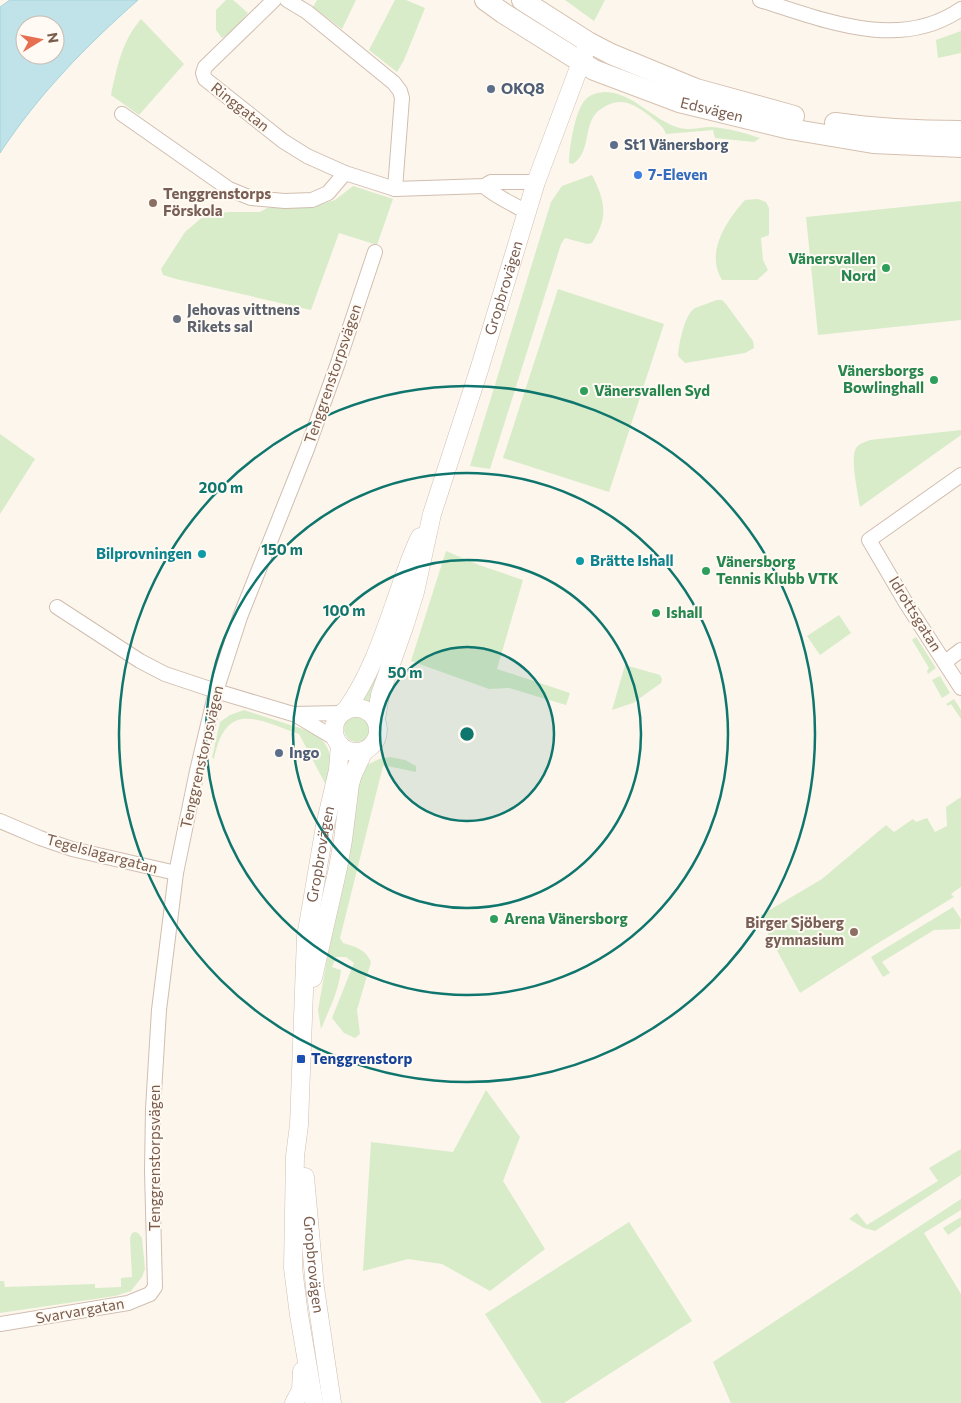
<svg xmlns="http://www.w3.org/2000/svg" width="961" height="1403" font-family="Commissioner,sans-serif">
<style>
.green{fill:#d8ecc9}
.water{fill:#bfe3e8;stroke:#a5d3da;fill-rule:evenodd}
.lines{fill:none;stroke-linecap:round;stroke-linejoin:round}
.minor-casing{stroke:#d1beb0;stroke-width:16}
.tertiary-casing{stroke:#d1beb0;stroke-width:19}
.secondary-casing{stroke:#d6c0b0;stroke-width:22}
.minor{stroke:#fff;stroke-width:14}
.tertiary{stroke:#fff;stroke-width:18}
.secondary{stroke:#fff;stroke-width:20}
.ring{fill:none;stroke:#0f766e;stroke-width:2.5}
.service-dot{fill:#5c6f8a;stroke:#fffaf3;stroke-width:2}
.shop-dot{fill:#3f7fe0;stroke:#fffaf3;stroke-width:2}
.education-dot{fill:#8d6e63;stroke:#fffaf3;stroke-width:2}
.leisure-dot{fill:#2e9e5b;stroke:#fffaf3;stroke-width:2}
.worship-dot{fill:#6b7280;stroke:#fffaf3;stroke-width:2}
.culture-dot{fill:#0f9aa8;stroke:#fffaf3;stroke-width:2}
.transit-dot{fill:#1a4fb4;stroke:#fffaf3;stroke-width:2}
.labels{text-anchor:middle;stroke-width:4;stroke-linejoin:round;paint-order:stroke}
.service-label{font-size:15px;font-weight:bold;fill:#4e5e75;stroke:#fffaf3;text-anchor:start}
.street-label{font-size:15px;fill:#7a5c4d;stroke:#fffaf3}
.shop-label{font-size:15px;font-weight:bold;fill:#366cbe;stroke:#fffaf3;text-anchor:start}
.education-label{font-size:15px;font-weight:bold;fill:#785e54;stroke:#fffaf3;text-anchor:start}
.leisure-label{font-size:15px;font-weight:bold;fill:#27864d;stroke:#fffaf3;text-anchor:start}
.worship-label{font-size:15px;font-weight:bold;fill:#5b616d;stroke:#fffaf3;text-anchor:start}
.culture-label{font-size:15px;font-weight:bold;fill:#0d838f;stroke:#fffaf3;text-anchor:end}
.transit-label{font-size:15px;font-weight:bold;fill:#164399;stroke:#fffaf3;text-anchor:start}
.centre{fill:#0f766e;stroke:#fffaf3;stroke-width:2.5}
.ring-label{font-size:15px;text-anchor:middle;font-weight:bold;fill:#0f766e;stroke:#fffaf3;stroke-width:4;stroke-linejoin:round;paint-order:stroke}
</style>
<rect width="100%" height="100%" fill="#fdf6ec"/>
<g class="green">
<polygon points="226,0 233,0 248,13 231,33 222,38 216,30 216,10"/>
<polygon points="317,0 356,0 342,29 313,7"/>
<polygon points="395,0 406,0 425,8 404,60 397,72 369,50"/>
<polygon points="565,0 605,0 594,21"/>
<path d="M141,19L184,64L139,115L111,95C117,67 122,41 141,19Z"/>
<polygon points="961,31 961,53 938,58 936,40"/>
<path d="M604,92C634,92 653,121 680,128C691,131 700,127 711,127C727,128 745,133 760,138L754,142L715,138L713,130L666,134C663,126 658,123 651,117C638,107 623,96 606,106C603,108 599,110 597,112C583,127 591,152 573,164L569,163C569,149 575,109 586,99C591,94 597,93 604,92Z"/>
<path d="M592,175C605,201 609,217 592,243L587,244L565,238L561,244L490,469L470,466L551,202L562,186Z"/>
<polygon points="353,186 393,199 377,245 339,233 311,310 176,279 163,275 161,269 185,232 205,215 229,212 260,212 267,208 321,204 335,200"/>
<path d="M758,199L766,202L769,208V235L761,238L763,260L768,270L757,280H722C705,253 726,221 745,200Z"/>
<polygon points="961,201 961,320 818,335 806,217"/>
<polygon points="558,289 664,324 609,492 503,458"/>
<path d="M717,300H722L726,304L753,341L754,348L745,353L685,363L678,356C679,344 684,315 695,308C702,305 710,303 717,300Z"/>
<path d="M961,430V435L860,507C858,493 850,459 856,448C860,443 865,442 870,440Z"/>
<polygon points="0,434 35,459 0,514"/>
<polygon points="446,551 479,565 523,580 497,669 570,693 566,705 509,688 489,689 411,661"/>
<polygon points="405,587 370,706 361,701"/>
<polygon points="839,615 851,633 820,655 807,636"/>
<polygon points="916,637 936,668 928,674 927,671 929,668 912,640"/>
<polygon points="625,665 660,675 662,679 661,683 633,703 612,710"/>
<polygon points="940,676 950,693 942,698 932,680"/>
<polygon points="954,699 961,710 961,719 951,704 948,706 946,704"/>
<path d="M244,710L315,733C336,751 331,765 328,789L299,734C256,719 226,700 214,759L212,757L220,722L230,715Z"/>
<circle cx="357" cy="729" r="13"/>
<path d="M390,757L405,760L416,766V772L387,766H383L340,938L343,943C356,947 365,949 371,962L357,1010L360,1034L355,1038L344,1033L332,1018L354,963L346,957H336L332,967L341,970C339,990 329,1010 321,1029L318,1010L361,768L379,759Z"/>
<polygon points="961,797 961,887 951,894 954,897 875,945 800,993 760,919 761,915 822,879 886,825 894,832 913,819 916,822 927,818 935,832 947,826 946,807"/>
<polygon points="953,907 961,919 960,929 934,930 882,962 890,973 883,977 871,957"/>
<polygon points="486,1090 520,1137 503,1181 545,1249 490,1291 442,1264 408,1259 363,1271 371,1142 453,1152"/>
<polygon points="961,1149 961,1175 875,1231 864,1228 849,1219 857,1213 867,1225 938,1181 929,1168"/>
<polygon points="961,1199 961,1210 924,1233 961,1294 961,1403 731,1403 713,1362"/>
<polygon points="961,1217 961,1226 948,1235 943,1228"/>
<polygon points="629,1222 692,1321 564,1403 542,1403 485,1314"/>
<polygon points="135,1232 138,1233 142,1238 145,1269 142,1277 131,1291 115,1296 0,1313 0,1281 4,1281 5,1287 95,1284 95,1288 121,1287 121,1278 132,1277 130,1238 132,1233"/>
</g>
<path class="water" d="M10,0H138C86,46 38,95 0,153V7ZM25,25H55V55H25Z"/>
<g class="lines">
<defs>
<g id="minor">
<polyline points="274,0 205,67 203,73 205,79 283,141 307,156 345,173 395,189 484,186 491,182 536,182"/>
<polyline points="287,0 307,12 394,83 400,91 402,98 395,189"/>
<path d="M760,0C824,20 899,52 961,9"/>
<polyline points="122,114 229,189 251,198 285,201 312,200 328,193 345,173"/>
<path d="M484,186C496,197 512,203 526,212"/>
<polyline points="961,475 869,540 906,603 961,688"/>
<polyline points="57,607 140,661 165,674 216,691 293,714 341,713"/>
<polyline points="945,662 961,650"/>
<polyline points="294,714 336,739"/>
<polyline points="0,821 40,838 72,849 176,873"/>
<polyline points="0,1324 128,1303 150,1294 155,1287 152,1171 153,1109 159,1010 176,873 197,771 216,691 240,617 307,449 338,363 375,252"/>
</g>
<g id="tertiary">
<circle cx="356" cy="730" r="22"/>
<path d="M346,710C371,675 384,634 398,594C405,574 411,555 420,537"/>
<path id="s1" d="M376,720L380,695L405,624L415,592L432,514L479,370L536,182L586,49"/>
<polyline points="313,978 338,868 343,840 350,784 353,774 364,751"/>
<path id="s2" d="M305,1177L315,1288L332,1403"/>
<polyline points="294,1403 301,1390 302,1371"/>
<path id="s3" d="M314,1403L299,1315L293,1268L295,1156L299,1125L306,937L325,826L338,770L340,745"/>
</g>
<g id="secondary">
<path id="s4" d="M485,0L503,13L594,70L679,102L790,129L873,143L961,147"/>
<polyline points="522,0 588,42 611,54 696,89 794,116"/>
<path d="M835,123C877,129 918,131 961,131"/>
</g>
</defs>
<use href="#minor" class="minor-casing"/>
<use href="#tertiary" class="tertiary-casing"/>
<use href="#secondary" class="secondary-casing"/>
<use href="#minor" class="minor"/>
<use href="#tertiary" class="tertiary"/>
<use href="#secondary" class="secondary"/>
</g>
<circle cx="467" cy="734" r="87" fill="#0f766e" fill-opacity=".12"/>
<g class="ring">
<circle cx="467" cy="734" r="87"/>
<circle cx="467" cy="734" r="174"/>
<circle cx="467" cy="734" r="261"/>
<circle cx="467" cy="734" r="348"/>
</g>
<g class="service-dot">
<circle cx="491" cy="89" r="5"/>
<circle cx="614" cy="145" r="5"/>
<circle cx="279" cy="753" r="5"/>
</g>
<circle class="shop-dot" cx="638" cy="175" r="5"/>
<g class="education-dot">
<circle cx="153" cy="203" r="5"/>
<circle cx="854" cy="932" r="5"/>
</g>
<g class="leisure-dot">
<circle cx="886" cy="268" r="5"/>
<circle cx="934" cy="380" r="5"/>
<circle cx="584" cy="391" r="5"/>
<circle cx="706" cy="571" r="5"/>
<circle cx="656" cy="613" r="5"/>
<circle cx="494" cy="919" r="5"/>
</g>
<circle class="worship-dot" cx="177" cy="319" r="5"/>
<g class="culture-dot">
<circle cx="202" cy="554" r="5"/>
<circle cx="580" cy="561" r="5"/>
</g>
<rect class="transit-dot" x="296" y="1054" width="10" height="10" rx="2.5"/>
<g class="labels">
<g class="service-label">
<text x="501" y="94">OKQ8</text>
<text x="624" y="150">St1 Vänersborg</text>
<text x="289" y="758">Ingo</text>
</g>
<g class="street-label">
<text transform="translate(240 107) rotate(38)" y="5">Ringgatan</text>
<text dy="5" stroke="none"><textPath href="#s4" startOffset="254">Edsvägen</textPath></text>
<text dy="5" stroke="none"><textPath href="#s1" startOffset="451">Gropbrovägen</textPath></text>
<text transform="translate(333 374) rotate(-71)" y="5">Tenggrenstorpsvägen</text>
<text transform="translate(915 614) rotate(58)" y="5">Idrottsgatan</text>
<text transform="translate(202 757) rotate(-77)" y="5">Tenggrenstorpsvägen</text>
<text transform="translate(102 854) rotate(15)" y="5">Tegelslagargatan</text>
<text dy="5" stroke="none"><textPath href="#s3" startOffset="552">Gropbrovägen</textPath></text>
<text transform="translate(155 1158) rotate(-90)" y="5">Tenggrenstorpsvägen</text>
<text dy="5" stroke="none"><textPath href="#s2" startOffset="88">Gropbrovägen</textPath></text>
<text transform="translate(80 1311) rotate(-10)" y="5">Svarvargatan</text>
</g>
<g class="shop-label">
<text x="648" y="180">7-Eleven</text>
</g>
<g class="education-label">
<text x="163" y="199">Tenggrenstorps<tspan x="163" dy="17">Förskola</tspan></text>
<text x="844" y="928" text-anchor="end">Birger Sjöberg<tspan x="844" dy="17">gymnasium</tspan></text>
</g>
<g class="leisure-label">
<text x="876" y="264" text-anchor="end">Vänersvallen<tspan x="876" dy="17">Nord</tspan></text>
<text x="924" y="376" text-anchor="end">Vänersborgs<tspan x="924" dy="17">Bowlinghall</tspan></text>
<text x="594" y="396">Vänersvallen Syd</text>
<text x="716" y="567">Vänersborg<tspan x="716" dy="17">Tennis Klubb VTK</tspan></text>
<text x="666" y="618">Ishall</text>
<text x="504" y="924">Arena Vänersborg</text>
</g>
<g class="worship-label">
<text x="187" y="315">Jehovas vittnens<tspan x="187" dy="17">Rikets sal</tspan></text>
</g>
<g class="culture-label">
<text x="192" y="559">Bilprovningen</text>
<text x="590" y="566" text-anchor="start">Brätte Ishall</text>
</g>
<g class="transit-label">
<text x="311" y="1064">Tenggrenstorp</text>
</g>
</g>
<circle cx="467" cy="734" r="8" class="centre"/>
<g class="ring-label">
<text x="221" y="493">200 m</text>
<text x="282" y="555">150 m</text>
<text x="344" y="616">100 m</text>
<text x="405" y="678">50 m</text>
</g>
<g transform="translate(40 40) rotate(80)"><circle r="24" fill="#fffaf3" stroke="#cabbb1"/>
<path d="M0-4L9 19L0 12L-9 19Z" fill="#e76f51"/>
<text y="-8" font-size="14" font-weight="bold" text-anchor="middle" fill="#7a5c4d">N</text>
</g>
</svg>
